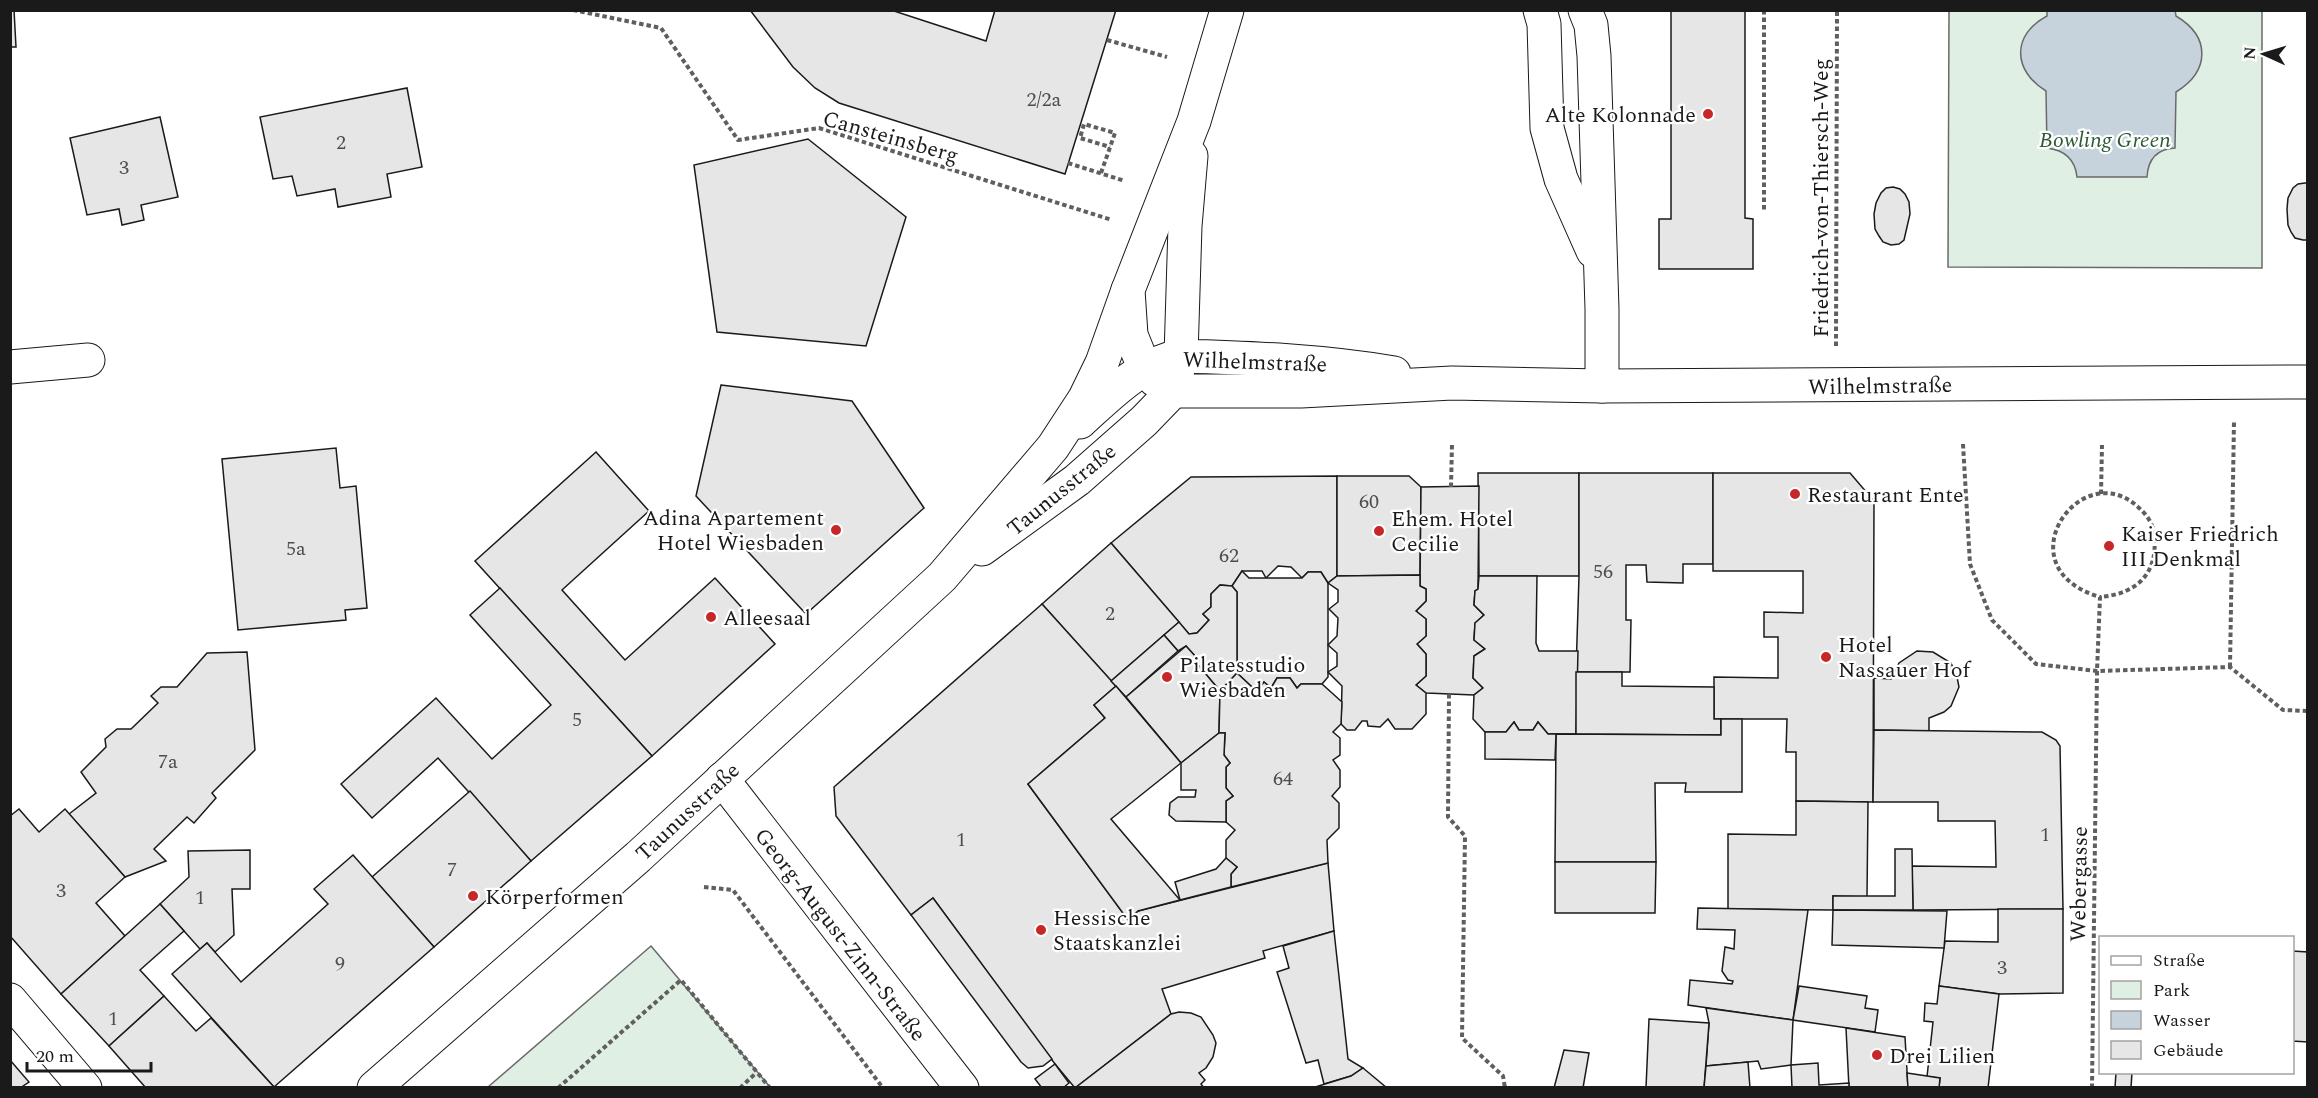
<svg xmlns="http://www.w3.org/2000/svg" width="2318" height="1098" font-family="Spectral,serif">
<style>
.green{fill:#e0efe3;stroke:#6a6a6a;stroke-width:1.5}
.water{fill:#c6d2dc;stroke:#6a6a6a;stroke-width:1.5}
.building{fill:#e6e6e6;stroke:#1a1a1a;stroke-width:1.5}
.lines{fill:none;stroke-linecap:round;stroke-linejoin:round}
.minor-casing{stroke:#1a1a1a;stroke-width:35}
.major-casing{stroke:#1a1a1a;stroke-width:35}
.path{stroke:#5f5f5f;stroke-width:4;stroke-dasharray:4.5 3;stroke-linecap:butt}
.minor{stroke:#fff;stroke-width:33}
.major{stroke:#fff;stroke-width:33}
.poi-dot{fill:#c62828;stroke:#fff;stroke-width:2}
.labels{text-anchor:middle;stroke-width:4.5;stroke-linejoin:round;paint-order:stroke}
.number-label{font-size:20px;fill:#4d4d4d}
.poi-label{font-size:22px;fill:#1a1a1a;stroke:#fff;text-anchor:start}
.street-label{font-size:22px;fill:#1a1a1a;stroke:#fff}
.park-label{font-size:22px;font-style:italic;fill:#2b5a34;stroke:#fff}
</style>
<rect width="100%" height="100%" fill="#fff"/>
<g class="green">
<polygon points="1949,11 2262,11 2262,268 1948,267"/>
<polygon points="651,946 770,1087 488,1087"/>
</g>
<path class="water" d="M2175,10L2176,16C2211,37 2210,71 2176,92L2175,148C2157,149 2148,159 2147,177H2077C2075,158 2064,150 2047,148L2046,91C2013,71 2011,35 2047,16V11Z"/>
<g class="building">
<polygon points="10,10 14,10 16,47 10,47"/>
<polygon points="750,10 891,10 986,41 995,10 1116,10 1065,174 839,103 815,88 793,67"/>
<polygon points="1671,10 1745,10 1745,218 1753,219 1753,269 1659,269 1659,219 1671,219"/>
<polygon points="407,88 422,167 387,174 391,197 338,207 335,189 297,196 292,176 273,179 260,117"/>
<polygon points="160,117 178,197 141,205 144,220 122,225 119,209 87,215 70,138"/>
<polygon points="808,139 906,217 866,346 717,332 694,165"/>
<polygon points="2305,183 2308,183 2308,240 2303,240 2295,238 2291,232 2288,225 2287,209 2288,198 2293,188 2298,184"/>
<polygon points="1893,187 1900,189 1905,194 1909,202 1910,214 1904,240 1899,244 1891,245 1883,242 1879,236 1875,229 1874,214 1876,203 1881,193 1886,188"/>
<polygon points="721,385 852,401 924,508 806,614 696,496"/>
<polygon points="336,448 340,488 356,486 367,608 345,610 346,620 238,630 222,459"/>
<polygon points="596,452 649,511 562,590 625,660 715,578 775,644 652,756 475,561"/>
<polygon points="1478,473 1579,473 1579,576 1479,576"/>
<polygon points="1579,473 1713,473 1713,564 1683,564 1683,583 1647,582 1646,565 1626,565 1626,620 1631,620 1630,672 1576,672 1579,576"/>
<polygon points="1713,473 1850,473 1874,501 1873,802 1796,801 1796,752 1786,752 1787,719 1714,719 1714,677 1778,678 1778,637 1764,637 1764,612 1803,613 1803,571 1713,571"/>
<polygon points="1337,476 1337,576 1328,583 1321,572 1308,572 1302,578 1291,567 1278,566 1266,578 1262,571 1242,571 1232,586 1220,585 1211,594 1211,607 1203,614 1209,620 1197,633 1189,634 1111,543 1191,477"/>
<polygon points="1337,476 1409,476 1421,487 1420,575 1337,576"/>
<polygon points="1479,486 1478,589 1475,591 1474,605 1484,615 1475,623 1474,640 1485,649 1474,656 1473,678 1483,688 1474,695 1426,693 1416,685 1426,676 1426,654 1417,644 1426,636 1426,619 1416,611 1426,601 1426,589 1420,586 1421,487"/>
<polygon points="1111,543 1179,622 1111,681 1042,604"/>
<polygon points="1242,571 1249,578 1302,578 1308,572 1321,572 1328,583 1328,677 1322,684 1301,684 1297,688 1290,678 1277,678 1271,688 1264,682 1261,686 1252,687 1237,673 1237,592 1232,586"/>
<polygon points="1420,575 1420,586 1426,589 1426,601 1416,611 1426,619 1426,636 1417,644 1426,654 1426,676 1416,685 1426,693 1426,714 1412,729 1395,729 1388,719 1380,727 1368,726 1367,721 1362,721 1355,730 1347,730 1341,724 1342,686 1328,672 1337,666 1337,653 1328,645 1337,636 1338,618 1329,609 1338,602 1338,590 1328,583 1337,576"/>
<polygon points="1479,576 1537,576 1536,643 1539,651 1578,651 1576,734 1548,734 1538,722 1533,730 1519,730 1514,722 1506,732 1485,732 1473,719 1474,695 1483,688 1473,678 1474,656 1485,649 1474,640 1475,623 1484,615 1474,605 1475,591 1478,589"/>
<polygon points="1220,585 1232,586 1237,592 1237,673 1220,691 1194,660 1196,657 1186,646 1178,651 1164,635 1179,622 1189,634 1197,633 1209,620 1203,614 1211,607 1211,594"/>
<polygon points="500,588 652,756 531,861 438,758 372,818 341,784 436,698 492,759 551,705 470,615"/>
<polygon points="1042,604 1116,686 1094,705 1105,718 1028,784 1128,920 1138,911 1328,863 1334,931 1263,951 1265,958 1162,989 1171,1014 1075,1088 1055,1064 933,898 911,915 836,816 834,787"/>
<polygon points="1164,635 1178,651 1126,697 1111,681"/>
<polygon points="1186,646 1196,657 1194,660 1220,691 1219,733 1181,763 1126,697"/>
<polygon points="1917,651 1933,652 1951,663 1957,677 1959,687 1951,706 1944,712 1929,718 1929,731 1874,730 1874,678 1891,679 1899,663"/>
<polygon points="247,652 255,750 212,793 216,798 194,823 187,817 154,849 166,861 125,877 69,814 96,793 81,772 106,747 105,739 117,729 131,729 158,703 151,696 161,687 177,687 207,653"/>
<polygon points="1576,672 1622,672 1622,686 1714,687 1714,719 1721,719 1721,735 1576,734"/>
<polygon points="1237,673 1252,687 1261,686 1264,682 1271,688 1277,678 1290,678 1297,688 1301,684 1322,684 1342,702 1341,724 1333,732 1340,738 1340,755 1333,760 1340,770 1340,787 1332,796 1339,803 1339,828 1327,840 1328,863 1231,887 1231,874 1237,867 1226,858 1226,840 1235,830 1226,822 1226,801 1233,796 1226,788 1226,767 1230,763 1224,755 1225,733 1219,733 1220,691"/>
<polygon points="1116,686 1181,763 1111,819 1180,900 1138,911 1128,920 1028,784 1105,718 1094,705"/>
<polygon points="1721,719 1742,719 1742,792 1685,792 1686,783 1655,783 1656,862 1555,862 1556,734 1721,735"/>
<polygon points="1514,722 1519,730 1533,730 1538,722 1548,734 1556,734 1555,760 1485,759 1485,732 1506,732"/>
<polygon points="1874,730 2042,732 2056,740 2060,746 2063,909 1913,910 1912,866 1996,867 1995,821 1938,821 1938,802 1873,802"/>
<polygon points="1219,733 1225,733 1224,755 1230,763 1226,767 1226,788 1233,796 1226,801 1226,822 1176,821 1169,815 1170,803 1178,797 1195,797 1196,790 1181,790 1181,763"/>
<polygon points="470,791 531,861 434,947 372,877"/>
<polygon points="1796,801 1868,802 1867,897 1833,896 1833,910 1728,909 1728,834 1796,835"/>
<polygon points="19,809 39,832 65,809 125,877 96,903 125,936 61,994 10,936 10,816"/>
<polygon points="1895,849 1912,849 1913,910 1833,910 1833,896 1895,896"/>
<polygon points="250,850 250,889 232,889 234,935 215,952 207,943 200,949 160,904 189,877 188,851"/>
<polygon points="353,855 434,947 274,1087 172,974 207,943 241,982 328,904 314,889"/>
<polygon points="1226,858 1237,867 1231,874 1231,887 1180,900 1175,882 1216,869"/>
<polygon points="1555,862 1656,862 1655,913 1555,913"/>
<polygon points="933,898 1052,1059 1043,1066 1028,1068 1021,1062 911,915"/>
<polygon points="160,904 184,931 140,970 164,996 109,1046 61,994"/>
<polygon points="1698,908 1808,910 1793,1020 1688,1005 1690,980 1732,984 1733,981 1728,980 1722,971 1725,947 1734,949 1735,930 1697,929"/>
<polygon points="1998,909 2063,909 2063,993 1999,994 1939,986 1945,941 1998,942"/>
<polygon points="1833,910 1947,911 1944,948 1832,945"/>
<polygon points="1334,931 1348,1059 1363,1068 1351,1076 1324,1084 1318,1060 1306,1063 1277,972 1289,968 1283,946"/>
<polygon points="2292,951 2308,952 2308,1042 2292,1041"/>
<polygon points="1799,986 1867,996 1865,1008 1878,1010 1875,1032 1793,1020"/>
<polygon points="1939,986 1999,994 1988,1088 1939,1088 1940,1078 1927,1077 1933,1022 1924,1021 1925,1003 1937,1004"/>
<polygon points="164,996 196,1031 211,1018 274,1087 146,1088 109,1046"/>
<polygon points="1706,1008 1793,1020 1791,1065 1761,1069 1758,1061 1706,1066 1709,1023"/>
<polygon points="1179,1012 1191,1013 1201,1017 1213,1035 1216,1043 1213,1057 1206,1068 1199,1073 1205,1080 1201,1084 1204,1088 1075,1088 1171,1014"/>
<polygon points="1649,1019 1709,1023 1704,1088 1646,1088"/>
<polygon points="1846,1028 1905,1037 1908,1088 1849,1088"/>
<polygon points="1564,1050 1589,1053 1583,1088 1554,1088"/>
<polygon points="10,1060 29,1082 20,1088 10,1088"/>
<polygon points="1748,1062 1750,1088 1704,1088 1706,1066"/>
<polygon points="1818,1063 1819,1085 1849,1083 1849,1088 1792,1088 1791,1065"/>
<polygon points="1055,1064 1069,1083 1063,1088 1042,1088 1035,1079"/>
<polygon points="1363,1068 1387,1088 1312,1088 1351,1076"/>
<polygon points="2116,1072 2132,1072 2131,1088 2115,1088"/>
<polygon points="1907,1073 1940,1078 1939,1088 1908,1088"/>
</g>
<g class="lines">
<defs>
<g id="minor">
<polyline points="1540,10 1544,24 1547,128 1561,179 1593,251"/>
<polyline points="1585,10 1591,25 1594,56 1602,309 1602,386"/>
<polyline points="10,367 88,360"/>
<path d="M982,549L1077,480L1144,421L1173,391L1181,356C1140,363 1111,394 1080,422"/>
<polyline points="722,779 962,1088"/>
<polyline points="10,1000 85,1088"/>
<polyline points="374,1088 638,857 942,577 1053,447 1085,398 1102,363 1128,290"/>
</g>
<g id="major">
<polyline points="1227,10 1194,121 1128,290 1131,335 1139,355 1155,380 1173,391 1301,391 1452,383 1602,386 2308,382"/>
<path d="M1191,156L1185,226L1181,356C1253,358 1323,361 1394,373"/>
</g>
</defs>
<use href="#minor" class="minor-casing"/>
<use href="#major" class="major-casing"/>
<g class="path">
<polyline points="573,10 661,28 738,140 819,128 1112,220"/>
<polyline points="1764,10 1764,210"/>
<polyline points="1107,40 1167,57"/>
<polyline points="1068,163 1125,181"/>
<polyline points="1101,173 1115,133 1084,124 1080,138 1110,147"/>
<polyline points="1836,346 1837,10"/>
<polyline points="1963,444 1970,564 1992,620 2036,664 2097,671 2230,667 2283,710 2308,711"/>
<polyline points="1451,487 1452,444"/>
<polyline points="2101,494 2102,445"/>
<polyline points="2230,667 2234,421"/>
<polyline points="1449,694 1448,817 1465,836 1462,1038 1503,1076 1505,1088"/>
<polyline points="704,887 733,890 883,1088"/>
<polyline points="558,1088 681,980 770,1088"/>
<polyline points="740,1088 756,1073"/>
<path d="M2092,1088L2097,671L2100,597C2001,568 2081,454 2138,507C2146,514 2153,523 2154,534C2159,573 2137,594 2100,597"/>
</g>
<use href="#minor" class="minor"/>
<use href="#major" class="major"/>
</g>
<g class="poi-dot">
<circle cx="1708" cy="114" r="6"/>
<circle cx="1795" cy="494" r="6"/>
<circle cx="836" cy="530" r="6"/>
<circle cx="1379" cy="531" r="6"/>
<circle cx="2109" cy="546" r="6"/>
<circle cx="711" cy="617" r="6"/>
<circle cx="1826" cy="657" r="6"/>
<circle cx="1167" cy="677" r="6"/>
<circle cx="473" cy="896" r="6"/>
<circle cx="1041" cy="930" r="6"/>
<circle cx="1877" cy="1055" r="6"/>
</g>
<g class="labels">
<g class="number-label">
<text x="1044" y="106">2/2a</text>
<text x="341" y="149">2</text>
<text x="124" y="174">3</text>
<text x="1369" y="508">60</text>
<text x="296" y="555">5a</text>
<text x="1229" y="562">62</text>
<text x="1603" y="578">56</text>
<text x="1110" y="620">2</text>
<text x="577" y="726">5</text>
<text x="168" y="768">7a</text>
<text x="1283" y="785">64</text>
<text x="2045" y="841">1</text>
<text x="961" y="846">1</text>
<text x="452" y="876">7</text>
<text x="61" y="897">3</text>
<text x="200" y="904">1</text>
<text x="340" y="970">9</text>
<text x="2002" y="974">3</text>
<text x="113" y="1025">1</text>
</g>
<g class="poi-label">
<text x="1696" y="122" text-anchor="end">Alte Kolonnade</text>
<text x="1807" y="502">Restaurant Ente</text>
<text x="824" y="525" text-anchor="end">Adina Apartement<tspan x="824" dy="25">Hotel Wiesbaden</tspan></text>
<text x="1391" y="526">Ehem. Hotel<tspan x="1391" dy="25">Cecilie</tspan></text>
<text x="2121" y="541">Kaiser Friedrich<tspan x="2121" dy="25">III Denkmal</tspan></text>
<text x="723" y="625">Alleesaal</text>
<text x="1838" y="652">Hotel<tspan x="1838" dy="25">Nassauer Hof</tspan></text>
<text x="1179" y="672">Pilatesstudio<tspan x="1179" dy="25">Wiesbaden</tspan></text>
<text x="485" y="904">Körperformen</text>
<text x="1053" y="925">Hessische<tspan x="1053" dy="25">Staatskanzlei</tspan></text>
<text x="1889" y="1063">Drei Lilien</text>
</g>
<g class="street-label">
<text transform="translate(891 136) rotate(16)" y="8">Cansteinsberg</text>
<text transform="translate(1820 198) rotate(-90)" y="8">Friedrich-von-Thiersch-Weg</text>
<text transform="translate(1255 361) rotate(2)" y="8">Wilhelmstraße</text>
<text transform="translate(1880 385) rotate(-1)" y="8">Wilhelmstraße</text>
<text transform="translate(1061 489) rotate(-39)" y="8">Taunusstraße</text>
<text transform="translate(687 811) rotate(-43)" y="8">Taunusstraße</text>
<text transform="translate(2078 884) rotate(-89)" y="8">Webergasse</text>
<text transform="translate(841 934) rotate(52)" y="8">Georg-August-Zinn-Straße</text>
</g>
<g class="park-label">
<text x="2105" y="147">Bowling Green</text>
</g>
</g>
<rect width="2318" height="1098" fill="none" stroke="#1a1a1a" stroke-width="24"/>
<rect x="2099" y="936" width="195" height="138" fill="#ffffff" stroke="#a3a3a3" stroke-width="1.5"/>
<rect x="2111" y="956" width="30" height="9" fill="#ffffff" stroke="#a3a3a3" stroke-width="1.5"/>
<text x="2153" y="966" font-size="18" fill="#1a1a1a">Straße</text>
<rect x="2111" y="981" width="30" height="18" fill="#e0efe3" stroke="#a3a3a3" stroke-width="1.5"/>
<text x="2153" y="996" font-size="18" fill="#1a1a1a">Park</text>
<rect x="2111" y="1011" width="30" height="18" fill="#c6d2dc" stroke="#a3a3a3" stroke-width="1.5"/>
<text x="2153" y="1026" font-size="18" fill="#1a1a1a">Wasser</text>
<rect x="2111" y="1041" width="30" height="18" fill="#e6e6e6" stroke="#a3a3a3" stroke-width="1.5"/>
<text x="2153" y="1056" font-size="18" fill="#1a1a1a">Gebäude</text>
<g transform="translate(2264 54) rotate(274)" stroke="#ffffff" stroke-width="4.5" paint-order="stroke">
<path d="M0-4.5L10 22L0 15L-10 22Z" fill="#1a1a1a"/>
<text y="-9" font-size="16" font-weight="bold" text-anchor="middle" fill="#1a1a1a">N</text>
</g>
<path d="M27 1062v9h124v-9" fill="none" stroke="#1a1a1a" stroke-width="3"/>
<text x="36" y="1062" font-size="18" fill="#1a1a1a" stroke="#ffffff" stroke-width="4.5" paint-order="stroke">20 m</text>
</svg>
